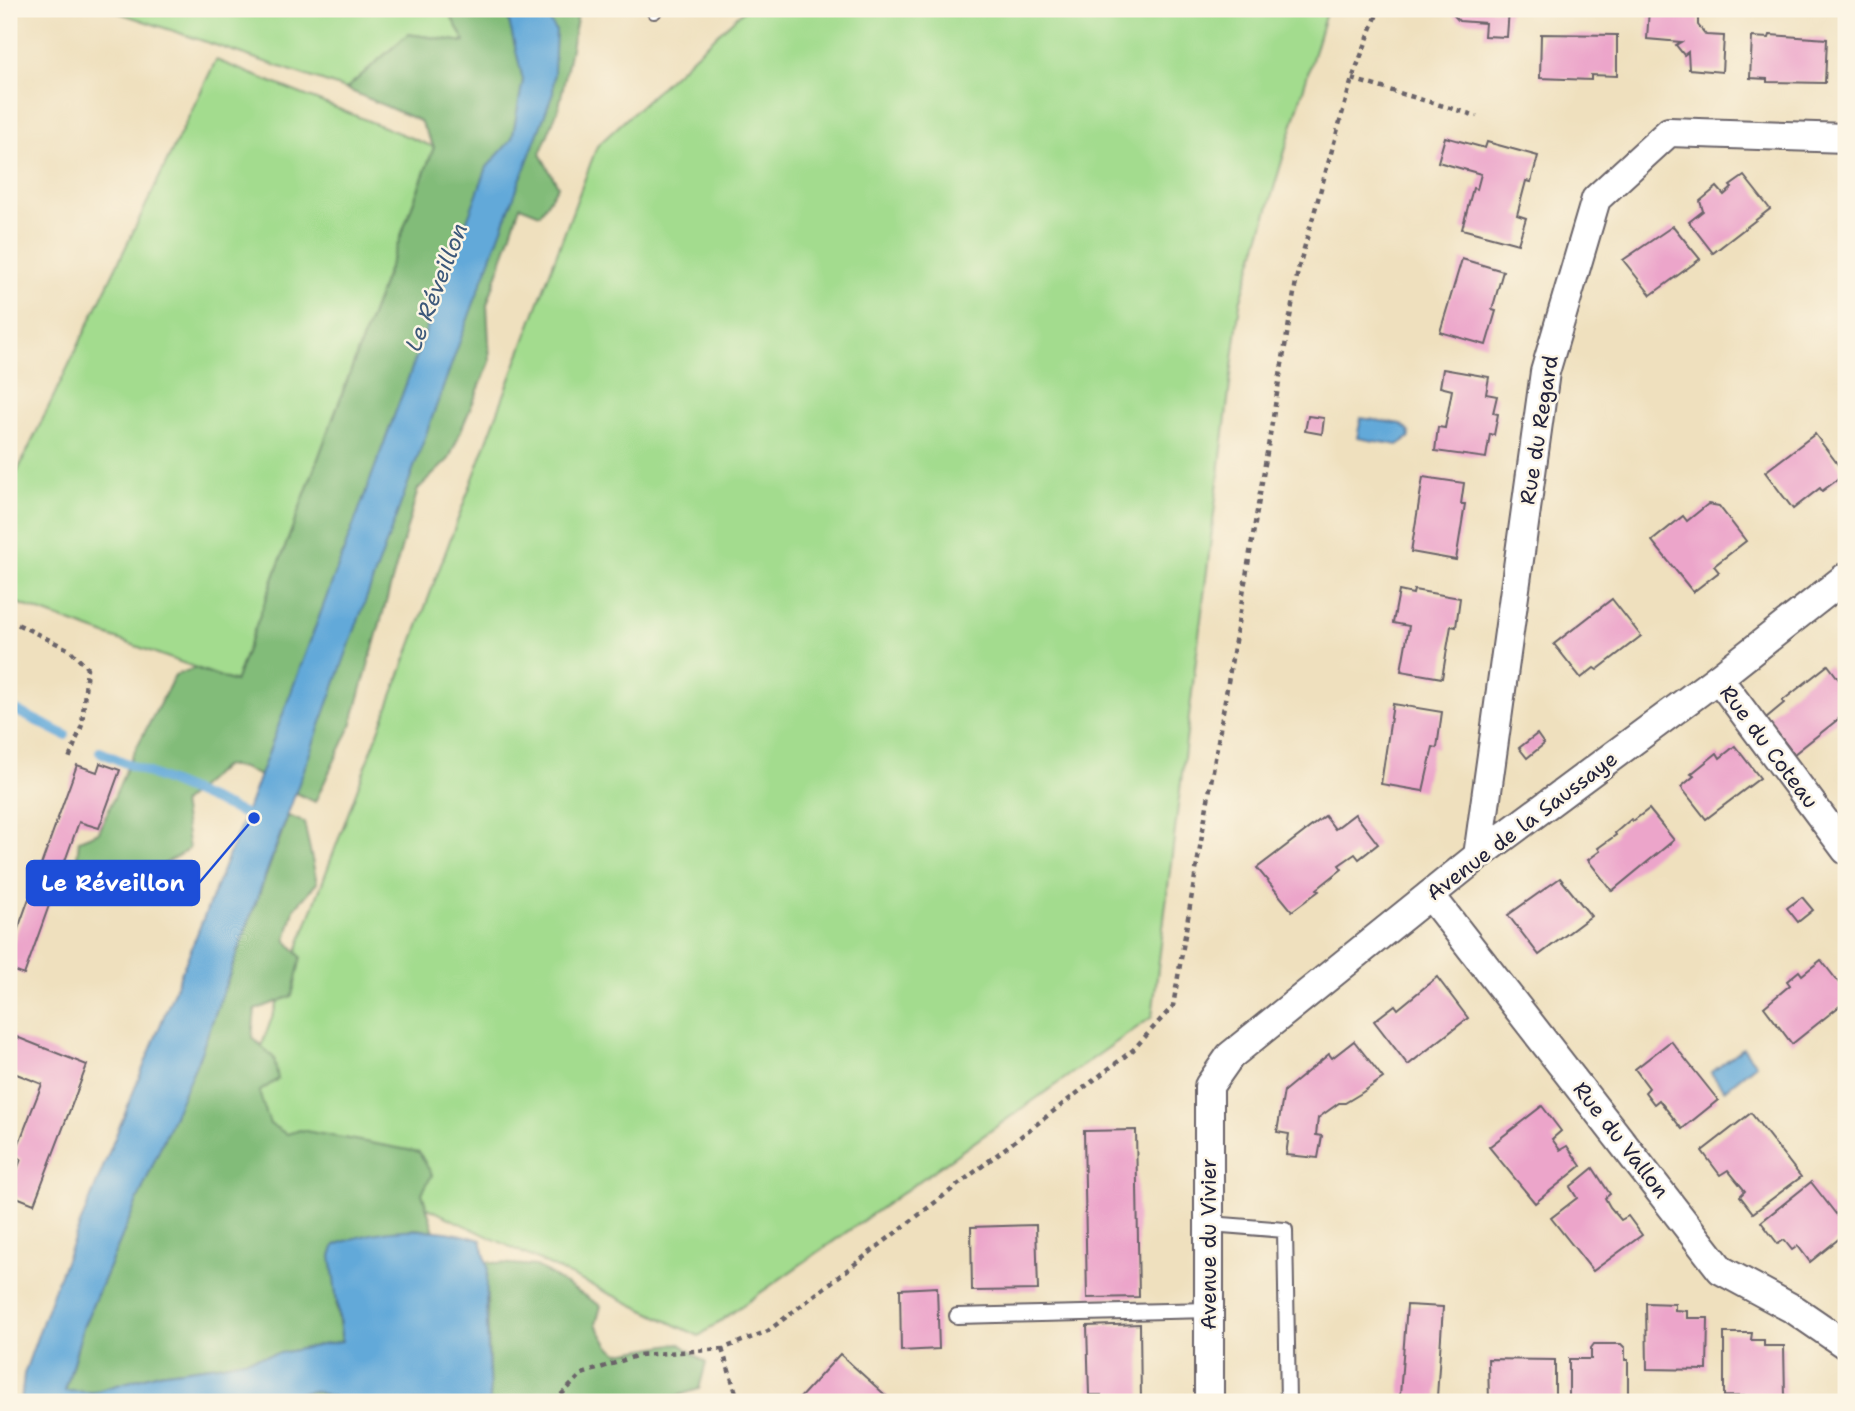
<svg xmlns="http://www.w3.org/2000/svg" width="1855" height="1411" font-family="'Shantell Sans',sans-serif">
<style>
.green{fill:#a3dc8e;stroke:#627f64;stroke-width:2}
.forest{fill:#82bc79;stroke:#526f5a;stroke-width:2}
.water{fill:#62a9d9;stroke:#42668a;stroke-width:2}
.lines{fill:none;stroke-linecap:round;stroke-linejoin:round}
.stream{stroke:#62a9d9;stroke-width:10}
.building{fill:#eca5ca}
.lane-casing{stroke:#6a6469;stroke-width:18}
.street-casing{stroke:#6a6469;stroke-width:32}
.path{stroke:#6a6469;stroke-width:4.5;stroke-dasharray:5 5;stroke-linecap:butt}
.lane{stroke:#fff;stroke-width:14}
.street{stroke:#fff;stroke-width:28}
.labels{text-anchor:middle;stroke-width:5;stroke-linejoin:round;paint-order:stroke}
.street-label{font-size:21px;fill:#22223b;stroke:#fcf5e5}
.water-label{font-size:23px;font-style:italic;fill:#3c587a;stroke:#fcf5e5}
.leader{fill:none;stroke:#1d4ed8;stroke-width:2.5}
.callout-dot{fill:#1d4ed8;stroke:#fcf5e5;stroke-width:2.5}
.callout{fill:#1d4ed8;stroke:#1d4ed8;stroke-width:2.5}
.callout-label{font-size:23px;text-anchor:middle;font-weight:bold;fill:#fff}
</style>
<rect width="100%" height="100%" fill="#fcf5e5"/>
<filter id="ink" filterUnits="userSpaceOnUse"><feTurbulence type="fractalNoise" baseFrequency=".0143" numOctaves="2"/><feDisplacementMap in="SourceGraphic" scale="14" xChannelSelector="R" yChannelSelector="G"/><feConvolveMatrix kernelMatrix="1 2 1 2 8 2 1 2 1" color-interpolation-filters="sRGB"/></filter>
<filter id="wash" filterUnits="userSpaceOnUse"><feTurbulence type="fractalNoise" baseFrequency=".00686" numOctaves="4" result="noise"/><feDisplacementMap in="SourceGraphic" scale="28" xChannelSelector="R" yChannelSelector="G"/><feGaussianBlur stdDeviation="1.57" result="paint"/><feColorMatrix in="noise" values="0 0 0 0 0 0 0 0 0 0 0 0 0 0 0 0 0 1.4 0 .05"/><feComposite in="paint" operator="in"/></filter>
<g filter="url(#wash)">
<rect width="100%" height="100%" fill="#efe0be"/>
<g class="green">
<polygon points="108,9 447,9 465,42 408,34 346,89"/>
<polygon points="745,9 1327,9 1240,303 1152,1017 699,1336 235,1117 597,146"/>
<polygon points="216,60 434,147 235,682 9,600 9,489"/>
</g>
<g class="forest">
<polygon points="447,9 579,9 559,107 540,154 558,186 540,214 520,206 487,305 490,362 449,459 418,489 351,726 315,802 243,768 225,765 182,803 189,849 114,894 93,890 76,867 79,840 99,832 132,756 175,675 195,668 235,682 434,147 420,121 346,89 408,34 465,42"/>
<polygon points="288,816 304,822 317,883 294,909 286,940 301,957 292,996 255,1010 252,1037 274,1058 278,1079 259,1092 270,1124 287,1134 300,1130 419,1152 432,1175 422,1193 434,1231 414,1229 336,1304 342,1341 218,1365 159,1373 93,1392 65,1392 83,1327 200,1055"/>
<polygon points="486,1262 536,1266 601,1306 596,1324 609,1346 619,1353 679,1343 706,1363 699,1389 658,1402 490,1402"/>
<polygon points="314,1391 349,1402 233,1402"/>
</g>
<g class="water">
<path d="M506,9H543L556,31L553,93L472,308L200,1055L83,1327L65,1391L93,1392L159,1373L218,1365L342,1341L331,1256L335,1245C381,1226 434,1225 481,1240L488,1268L486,1300L490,1402H349L314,1391L233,1402H21L24,1374L56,1284L247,810L487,167L512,139L523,80Z"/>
<polygon points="1361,418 1401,424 1409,431 1410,437 1398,445 1357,438"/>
<polygon points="1743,1048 1756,1064 1724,1090 1711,1073"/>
</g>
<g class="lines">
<g class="stream">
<polyline points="9,707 65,735"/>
<polyline points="100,752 254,818"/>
</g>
</g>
<g id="blocks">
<g class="building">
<polygon points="1448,9 1509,9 1507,37 1484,36 1485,23 1459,21"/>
<polygon points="1649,9 1693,9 1698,15 1698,25 1706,35 1724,36 1722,72 1689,69 1688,52 1684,55 1676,45 1681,42 1647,39"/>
<polygon points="1541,34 1617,35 1617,76 1591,75 1591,80 1540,78"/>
<polygon points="1770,35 1827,39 1825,83 1767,82 1767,79 1750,78 1752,37 1769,38"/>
<polygon points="1445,137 1485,148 1487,142 1538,156 1531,182 1526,181 1517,215 1526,218 1518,244 1462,229 1473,188 1477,189 1481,174 1438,162"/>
<polygon points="1744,176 1770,209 1713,253 1689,222 1703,211 1700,201 1717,187 1724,195 1732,188 1730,186"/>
<polygon points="1673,226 1700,259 1651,295 1623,260"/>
<polygon points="1462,259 1503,271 1492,310 1496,311 1486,345 1440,332"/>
<polygon points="1443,369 1489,377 1486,394 1497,396 1493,413 1498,414 1494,435 1490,434 1486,458 1435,451 1438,427 1445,428 1452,390 1440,387"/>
<polygon points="1308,416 1324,418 1322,434 1305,431"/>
<polygon points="1815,434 1845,474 1822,491 1820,488 1793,509 1765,472"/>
<polygon points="1423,477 1464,483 1461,504 1465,504 1456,560 1411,552"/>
<polygon points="1708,504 1719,506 1746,541 1714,566 1719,572 1693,592 1652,541 1683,516 1687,521"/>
<polygon points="1414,590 1460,598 1456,627 1451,626 1442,678 1401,671 1409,626 1393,623 1399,591 1413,594"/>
<polygon points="1612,599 1641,636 1597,670 1594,668 1581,678 1554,644"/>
<polygon points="1828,665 1846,689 1846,713 1794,754 1766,718 1784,703 1782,701"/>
<polygon points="1393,704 1442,712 1437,748 1433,747 1423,791 1381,784"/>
<polygon points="1537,734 1544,744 1527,758 1519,748"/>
<polygon points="1735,746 1760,778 1706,819 1681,787 1694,776 1691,774 1717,753 1720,758"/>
<polygon points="100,763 120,770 99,828 79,822 24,975 9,969 9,954 77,765 97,772"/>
<polygon points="1649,809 1674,840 1612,891 1588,860 1600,851 1598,848 1616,835 1615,833 1631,819 1633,821"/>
<polygon points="1355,814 1378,844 1359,859 1355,854 1339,865 1342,869 1317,889 1319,891 1292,911 1257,868 1325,816 1335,829"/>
<polygon points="1560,878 1591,916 1539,955 1508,915"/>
<polygon points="1802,897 1813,910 1798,922 1787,908"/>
<polygon points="1821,960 1846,992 1846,1001 1792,1044 1764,1007 1790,985 1787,981 1799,971 1802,975"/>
<polygon points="1437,977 1468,1018 1408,1065 1374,1021 1395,1005 1398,1009"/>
<polygon points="9,1034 87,1065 34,1204 9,1194 9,1191 21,1159 14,1156 42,1084 9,1071"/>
<polygon points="1354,1041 1383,1078 1360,1094 1345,1103 1339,1103 1318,1118 1316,1135 1322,1136 1318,1158 1286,1155 1289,1134 1277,1132 1284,1091 1329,1054 1332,1058"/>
<polygon points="1671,1041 1718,1100 1682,1129 1659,1100 1654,1104 1645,1092 1649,1088 1635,1069"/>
<polygon points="1542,1106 1561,1131 1552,1139 1560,1150 1567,1146 1581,1166 1535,1203 1489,1147"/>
<polygon points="1751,1113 1801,1177 1753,1213 1740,1196 1745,1191 1728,1170 1720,1175 1702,1151"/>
<polygon points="1136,1130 1139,1297 1087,1298 1084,1131"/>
<polygon points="1593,1168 1610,1194 1605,1198 1610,1207 1621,1220 1628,1216 1642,1235 1593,1271 1551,1218 1577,1198 1570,1187"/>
<polygon points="1811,1182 1846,1227 1846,1233 1810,1262 1798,1246 1792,1250 1784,1240 1778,1244 1761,1222"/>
<polygon points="1036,1225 1038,1290 972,1291 971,1227"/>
<polygon points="937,1287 939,1349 901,1351 900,1289"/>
<polygon points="1646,1303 1675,1304 1675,1310 1687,1311 1687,1318 1708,1318 1707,1370 1647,1369"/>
<polygon points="1407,1305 1443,1307 1437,1397 1400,1395"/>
<polygon points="1140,1324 1141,1402 1101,1402 1101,1395 1089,1395 1087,1326"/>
<polygon points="1724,1333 1752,1333 1751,1340 1764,1340 1764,1346 1784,1346 1785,1397 1724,1396"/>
<polygon points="1594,1344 1621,1344 1625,1348 1625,1360 1628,1360 1628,1402 1569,1402 1569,1359 1591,1359 1591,1348"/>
<polygon points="840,1354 893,1402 800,1402 798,1400"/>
<polygon points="1488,1359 1555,1360 1555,1402 1489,1402"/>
</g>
</g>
</g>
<g filter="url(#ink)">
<use href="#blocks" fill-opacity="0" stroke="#6a6469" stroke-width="2"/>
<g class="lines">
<defs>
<g id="lane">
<polyline points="653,9 654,11"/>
<polyline points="1210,1224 1285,1230 1288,1402"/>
<polyline points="957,1316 1210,1310"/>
</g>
<g id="street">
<polyline points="1718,678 1846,850"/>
<polyline points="1478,856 1545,372 1596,199 1669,132 1846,138"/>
<polyline points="1430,895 1721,1270 1795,1310 1846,1345"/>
<polyline points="1209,1402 1209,1086 1230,1056 1478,856 1718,678 1846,577"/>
</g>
</defs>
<use href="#lane" class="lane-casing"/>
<use href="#street" class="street-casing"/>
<g class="path">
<polyline points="1352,79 1477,116"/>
<polyline points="9,620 70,650 87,668 82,725 69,759"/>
<polyline points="722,1349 739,1402"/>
<polyline points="554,1402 582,1374 639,1355 722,1349 768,1331 1133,1050 1173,1006 1298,270 1352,79 1379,9"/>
</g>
<use href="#lane" class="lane"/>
<use href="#street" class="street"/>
</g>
</g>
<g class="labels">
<g class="street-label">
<text transform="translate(1539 430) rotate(-81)" y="7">Rue du Regard</text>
<text transform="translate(1769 747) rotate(53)" y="7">Rue du Coteau</text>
<text transform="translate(1522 826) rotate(-37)" y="7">Avenue de la Saussaye</text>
<text transform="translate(1621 1140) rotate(52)" y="7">Rue du Vallon</text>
<text transform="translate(1209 1244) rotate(-90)" y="7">Avenue du Vivier</text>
</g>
<g class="water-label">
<text transform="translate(436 287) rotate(-69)" y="8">Le Réveillon</text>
</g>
</g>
<path class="leader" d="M254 818L199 883"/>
<circle class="callout-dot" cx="254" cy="818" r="7"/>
<rect class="callout" x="27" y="861" width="172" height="44" rx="7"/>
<g class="callout-label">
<text x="113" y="891">Le Réveillon</text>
</g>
<rect width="1855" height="1411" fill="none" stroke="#fcf5e5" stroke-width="35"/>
</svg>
